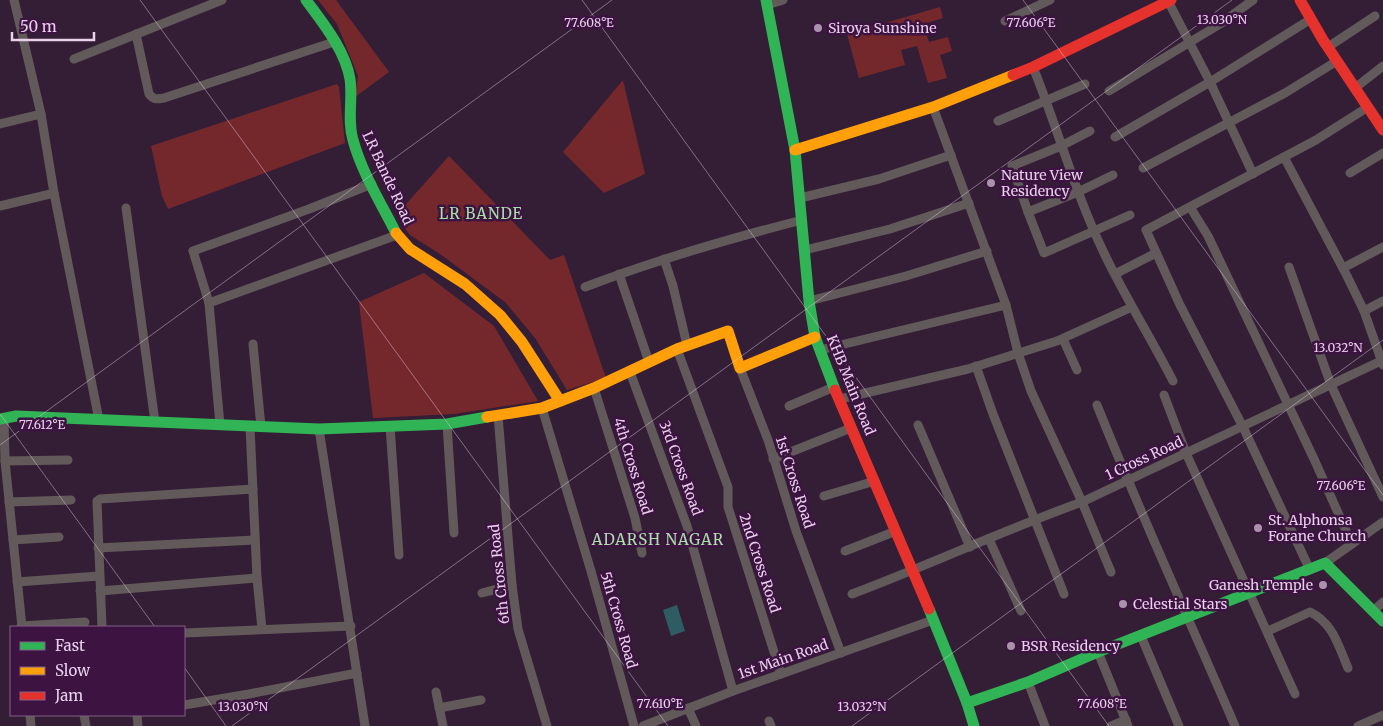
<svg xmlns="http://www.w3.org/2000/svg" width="1383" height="726" font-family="Merriweather,serif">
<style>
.green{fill:#75282c}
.water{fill:#2e5c63}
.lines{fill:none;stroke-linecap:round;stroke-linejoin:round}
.street{stroke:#625a5a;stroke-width:9}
.fast{stroke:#30b455;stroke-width:11}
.slow{stroke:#ff9f0a;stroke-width:11}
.jam{stroke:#e5322d;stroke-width:11}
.ticks{fill:none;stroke:#e9d0eb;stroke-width:1;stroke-opacity:0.45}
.poi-dot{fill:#aa92ac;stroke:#3c1341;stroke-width:2}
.labels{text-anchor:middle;stroke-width:5;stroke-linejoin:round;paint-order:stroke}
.poi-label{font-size:14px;fill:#e9d0eb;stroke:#3c1341;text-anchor:start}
.street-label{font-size:14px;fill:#e9d0eb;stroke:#3c1341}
.neighbourhood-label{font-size:15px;letter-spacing:1px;fill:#a8e1a6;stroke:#3c1341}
.ticks-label{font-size:12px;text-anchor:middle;fill:#e9d0eb;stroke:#3c1341;stroke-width:5;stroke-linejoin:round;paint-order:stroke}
</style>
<rect width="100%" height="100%" fill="#341e36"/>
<g class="green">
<polygon points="318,0 336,0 389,72 355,97 358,76 337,24"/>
<polygon points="940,7 943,18 923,24 929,42 948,37 952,51 940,55 947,78 928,83 917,46 901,50 905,65 859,78 847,34"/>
<polygon points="623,80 645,174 604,193 563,152"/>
<polygon points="337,84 339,87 345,143 168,209 162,196 151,146"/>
<polygon points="449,156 550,260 564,255 606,378 567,390 535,338 505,302 440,254 410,235 401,223 399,212"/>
<polygon points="424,273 494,326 538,401 454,414 373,418 359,302"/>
</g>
<polygon class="water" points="677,605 685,631 671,636 663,610"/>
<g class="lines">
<g class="street">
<polyline points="14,0 41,114 54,193 99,420"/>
<polyline points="1168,1 1210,82 1253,174"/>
<polyline points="767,5 783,0"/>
<polyline points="1005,21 1050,0"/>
<path d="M136,34L149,94C154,100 157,99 164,98L334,42"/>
<polyline points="1328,47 1375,16"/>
<polyline points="74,59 222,0"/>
<path d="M1033,67C1058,129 1075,193 1104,253C1125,297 1151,338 1173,381"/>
<polyline points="1355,88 1383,66"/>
<polyline points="1109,91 1220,24 1253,0"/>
<polyline points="933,107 1006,305 1018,353 1031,391 1082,502 1111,572"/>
<polyline points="998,121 1085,84"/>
<polyline points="0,124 41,114"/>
<polyline points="1090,131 1061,146 1012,166 1028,212 1044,253 1130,215"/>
<polyline points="1115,137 1210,82 1311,19"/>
<polyline points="1284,157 1347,276 1364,311 1383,365"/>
<polyline points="1143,168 1285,93 1337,61"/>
<polyline points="1350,173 1383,153"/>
<polyline points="800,198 879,179 951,155"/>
<polyline points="0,206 54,193"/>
<polyline points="1190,207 1208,236 1314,459 1352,544"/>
<polyline points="126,208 155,422"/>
<polyline points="1028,212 1078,192 1113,175"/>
<polyline points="805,250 890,229 969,203"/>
<polyline points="664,259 673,286 687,345"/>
<polyline points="1289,267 1331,385 1383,497"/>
<polyline points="1343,268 1383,247"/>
<polyline points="619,274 649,362"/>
<polyline points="1115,274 1156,253"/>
<path d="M585,287C656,260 728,239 802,220"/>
<polyline points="809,301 906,276 987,251"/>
<polyline points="209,303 193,251 309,209 372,184"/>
<polyline points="1364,311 1383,301"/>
<polyline points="1063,339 1077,370"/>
<polyline points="253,344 261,427"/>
<polyline points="677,349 728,487 728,507 781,674"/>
<polyline points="820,350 1006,305"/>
<polyline points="976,366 993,414 1064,594"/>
<polyline points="740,368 768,440 796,531 841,653"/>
<polyline points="630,372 687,526 733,691"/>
<polyline points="594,388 635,518 642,553"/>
<polyline points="1164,395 1186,453 1295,694"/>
<polyline points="840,399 968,369 1057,341 1132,307"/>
<path d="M1097,405C1140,513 1189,619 1235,726"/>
<polyline points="789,406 834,387"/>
<polyline points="542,408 591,571 634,726"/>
<polyline points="498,415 512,585 518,629 547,726"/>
<polyline points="4,418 5,461 22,627"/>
<polyline points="447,424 454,533"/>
<polyline points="220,425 209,303 397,235"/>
<polyline points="918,425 970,547"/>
<polyline points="390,426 399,555"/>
<polyline points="250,427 257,578 262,629"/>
<polyline points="319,429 365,726"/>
<polyline points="773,459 851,428"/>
<polyline points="5,461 68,460"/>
<polyline points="824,496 875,481"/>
<polyline points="9,502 71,500"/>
<polyline points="989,539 1021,611"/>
<polyline points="13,540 59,537"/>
<polyline points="98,548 255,540"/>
<polyline points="845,551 896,531"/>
<polyline points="1325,563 1383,522"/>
<polyline points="1310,570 1243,427 1180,305 1146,230 1316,140 1368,107"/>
<polyline points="17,582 99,576"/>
<polyline points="100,591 257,578"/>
<polyline points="482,593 512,585"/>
<path d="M852,594C929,565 1004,530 1082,502L1383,360"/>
<polyline points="1373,611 1383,602"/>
<polyline points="21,626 85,622"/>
<polyline points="102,627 97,501 100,499 253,489"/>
<path d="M1268,631L1310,612C1333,623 1338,645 1348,668"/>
<polyline points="184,633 351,626"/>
<polyline points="1141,636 1179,726"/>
<polyline points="1098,652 1128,726"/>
<polyline points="1028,682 1045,726"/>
<polyline points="436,692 443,726"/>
<polyline points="184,705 249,694 357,673"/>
<polyline points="439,708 481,700"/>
<polyline points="688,708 696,726"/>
<polyline points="30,715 31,726"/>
<polyline points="84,715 86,726"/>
<polyline points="137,715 138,726"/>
<polyline points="769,721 771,726"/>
<polyline points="643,726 733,691 933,620"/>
<polyline points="1111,726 1126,720"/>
<polyline points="1358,726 1383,715"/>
</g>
<g class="fast">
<path d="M306,0C323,23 345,50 350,79C353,100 347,120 353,140C362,173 381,203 396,233"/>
<polyline points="766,0 795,150 809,301 815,337 835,390"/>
<polyline points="0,419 16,416 319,429 447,424 487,417"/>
<polyline points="929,609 967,703 974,726"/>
<polyline points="967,703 1028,682 1098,652 1325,563 1383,621"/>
</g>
<g class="slow">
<polyline points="795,150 933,107 1013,75"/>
<polyline points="396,233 410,249 465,284 500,315 522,342 560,401"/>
<polyline points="487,417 542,408 594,388 677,349 728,331 740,368 815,337"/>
</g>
<g class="jam">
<polyline points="1300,0 1323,40 1383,130"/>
<polyline points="1013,75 1033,67 1171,0"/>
<polyline points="835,390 929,609"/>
</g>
</g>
<path class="ticks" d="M140,0L668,726M582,0L1109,726M1023,0L1383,495M0,414L155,627M0,445L612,0M184,667L226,726M232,726L1232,0M852,726L1383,340"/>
<g class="poi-dot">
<circle cx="818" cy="28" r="5"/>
<circle cx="991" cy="183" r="5"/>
<circle cx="1258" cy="528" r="5"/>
<circle cx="1323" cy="585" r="5"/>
<circle cx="1123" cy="604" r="5"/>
<circle cx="1011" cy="646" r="5"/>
</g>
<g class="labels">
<g class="poi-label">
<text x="828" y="33">Siroya Sunshine</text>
<text x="1001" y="180">Nature View<tspan x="1001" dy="16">Residency</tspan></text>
<text x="1268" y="525">St. Alphonsa<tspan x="1268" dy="16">Forane Church</tspan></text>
<text x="1313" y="590" text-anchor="end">Ganesh Temple</text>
<text x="1133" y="609">Celestial Stars</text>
<text x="1021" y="651">BSR Residency</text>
</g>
<g class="street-label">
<text transform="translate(388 178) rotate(65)" y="5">LR Bande Road</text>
<text transform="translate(851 385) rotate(68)" y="5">KHB Main Road</text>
<text transform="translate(1144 458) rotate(-25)" y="5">1 Cross Road</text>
<text transform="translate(633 466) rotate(73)" y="5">4th Cross Road</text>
<text transform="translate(681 468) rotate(70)" y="5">3rd Cross Road</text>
<text transform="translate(795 482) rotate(72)" y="5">1st Cross Road</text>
<text transform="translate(760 563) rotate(72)" y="5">2nd Cross Road</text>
<text transform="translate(499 574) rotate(-96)" y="5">6th Cross Road</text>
<text transform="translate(619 620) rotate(74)" y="5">5th Cross Road</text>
<text transform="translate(783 659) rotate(-19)" y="5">1st Main Road</text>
</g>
<g class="neighbourhood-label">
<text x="481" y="219">LR BANDE</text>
<text x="658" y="545">ADARSH NAGAR</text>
</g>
</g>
<g class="ticks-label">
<text x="1222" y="24">13.030°N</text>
<text x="589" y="27">77.608°E</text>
<text x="1031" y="27">77.606°E</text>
<text x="1338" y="352">13.032°N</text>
<text x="42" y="429">77.612°E</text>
<text x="1341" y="490">77.606°E</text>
<text x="660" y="708">77.610°E</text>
<text x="1102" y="708">77.608°E</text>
<text x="243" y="711">13.030°N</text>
<text x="862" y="711">13.032°N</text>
</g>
<rect x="10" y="626" width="175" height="90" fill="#3c1341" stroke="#815f85"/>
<rect x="20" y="642" width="25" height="8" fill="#30b455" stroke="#815f85"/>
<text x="55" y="651" font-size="15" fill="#e9d0eb">Fast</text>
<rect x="20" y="667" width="25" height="8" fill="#ff9f0a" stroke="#815f85"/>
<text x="55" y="676" font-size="15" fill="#e9d0eb">Slow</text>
<rect x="20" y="692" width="25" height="8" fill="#e5322d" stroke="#815f85"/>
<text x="55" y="701" font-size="15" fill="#e9d0eb">Jam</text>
<path d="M12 32v8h82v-8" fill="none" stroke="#e9d0eb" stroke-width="2.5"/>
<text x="20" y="32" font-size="15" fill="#e9d0eb" stroke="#3c1341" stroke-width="4" paint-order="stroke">50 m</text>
</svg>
